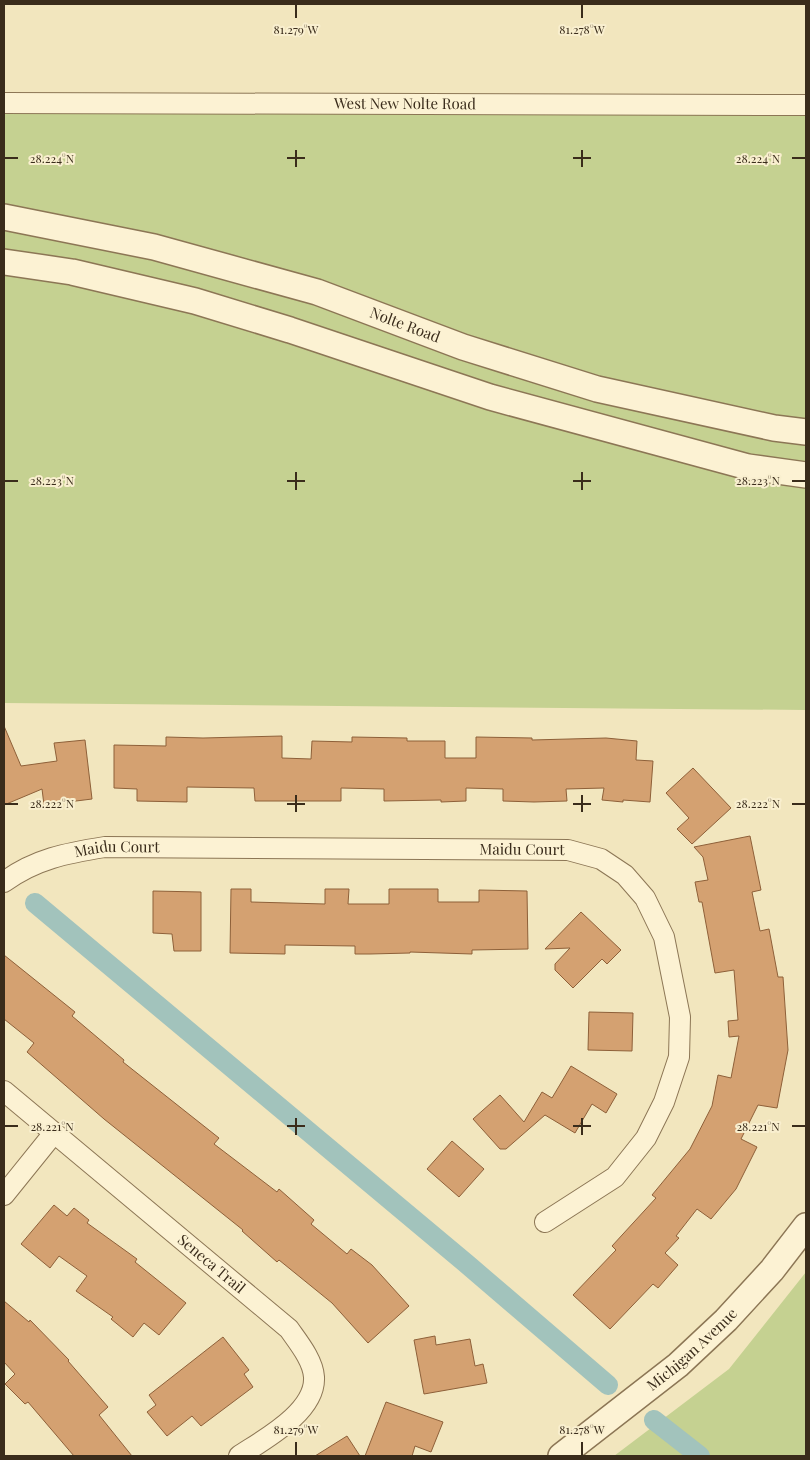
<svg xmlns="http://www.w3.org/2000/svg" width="810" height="1460" font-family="'Playfair Display',serif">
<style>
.green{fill:#c5d191}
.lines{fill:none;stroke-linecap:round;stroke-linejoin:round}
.stream{stroke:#68928b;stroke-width:5.5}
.canal{stroke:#a2c3bc;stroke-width:20}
.building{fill:#d4a171;stroke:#8e6039}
.minor-casing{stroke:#8c7655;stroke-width:22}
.tertiary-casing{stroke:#8c7655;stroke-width:28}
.minor{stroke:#fcf2d3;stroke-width:20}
.tertiary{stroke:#fcf2d3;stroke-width:25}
.ticks{fill:none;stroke:#3a2c1b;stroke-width:2}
.labels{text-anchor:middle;stroke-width:4;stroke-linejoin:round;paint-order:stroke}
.street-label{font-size:15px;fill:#3a2c1b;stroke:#f9efcf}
.ticks-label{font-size:12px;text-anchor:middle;fill:#3a2c1b;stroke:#f9efcf;stroke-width:4;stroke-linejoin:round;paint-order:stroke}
</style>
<rect width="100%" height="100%" fill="#f2e6be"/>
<g class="green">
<polygon points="4,103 806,112 806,421 775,417 599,378 4,205"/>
<polygon points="4,228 152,258 806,444 806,464 750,456 4,251"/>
<polygon points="4,273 70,283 193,312 806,486 806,710 4,703"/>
<polygon points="806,1272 806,1456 614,1456 729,1369"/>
</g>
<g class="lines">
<polyline class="stream" points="341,1159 345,1155"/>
<g class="canal">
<polyline points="35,903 468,1265 608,1385"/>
<polyline points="654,1420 700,1456"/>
</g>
</g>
<g class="building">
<polygon points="4,726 21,766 57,761 54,743 85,740 92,799 44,805 42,789 4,805"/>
<polygon points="282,736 282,758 311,759 312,741 352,742 352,737 407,738 407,741 445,741 445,758 476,758 476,737 532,738 532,740 606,738 637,741 636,760 653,761 650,802 623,800 623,802 602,800 604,788 566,789 567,801 534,802 503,801 503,789 466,788 466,801 441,802 441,800 384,801 384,789 341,788 341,801 255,801 254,788 187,787 187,802 137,801 137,789 114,788 114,745 166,746 166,737 203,738"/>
<polygon points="693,768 731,808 692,844 677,829 689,818 666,793"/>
<polygon points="750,836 761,890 752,892 760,931 769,929 778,977 783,977 788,1050 777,1108 758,1105 741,1139 757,1147 736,1189 711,1219 697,1209 676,1236 679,1238 665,1253 678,1265 658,1288 653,1284 610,1329 573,1295 616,1250 612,1246 656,1198 652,1195 690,1149 712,1106 718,1075 731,1078 739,1036 729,1037 728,1021 738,1020 734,970 715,973 702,902 699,902 695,882 708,880 703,857 694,847"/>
<polygon points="231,889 251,889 251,902 325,904 325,889 349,889 348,904 389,904 389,889 438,889 438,902 479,902 479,890 527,891 528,949 472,950 472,954 410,952 410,953 370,954 355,954 355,946 285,945 285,954 230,953"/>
<polygon points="153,891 201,892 201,951 174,951 172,934 153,933"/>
<polygon points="581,912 621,950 607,964 602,959 573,988 555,970 555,964 570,948 545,949"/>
<polygon points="4,955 75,1012 72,1016 124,1060 123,1062 219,1138 214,1144 277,1192 279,1189 314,1220 311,1224 347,1254 351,1249 372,1265 409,1306 368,1343 332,1303 279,1260 277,1262 242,1231 243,1230 104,1119 27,1052 34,1043 4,1019"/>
<polygon points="589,1012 633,1013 632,1051 588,1050"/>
<polygon points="571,1066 617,1094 606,1113 592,1104 575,1133 545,1115 506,1149 500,1149 473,1119 500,1095 524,1122 542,1092 552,1098"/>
<polygon points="452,1141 484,1169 459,1197 427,1169"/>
<polygon points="54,1205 67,1216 74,1208 89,1220 87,1223 137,1259 135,1262 186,1303 159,1335 144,1323 133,1337 111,1319 113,1317 76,1291 87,1276 59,1256 50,1268 21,1244"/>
<polygon points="4,1301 29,1322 30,1320 69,1360 68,1361 108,1407 99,1415 132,1456 74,1456 28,1402 25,1404 5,1384 15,1374 4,1362"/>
<polygon points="435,1336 436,1345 470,1339 475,1366 483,1364 487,1383 424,1394 414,1340"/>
<polygon points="223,1337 249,1370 244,1374 253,1387 201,1426 192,1416 167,1436 147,1412 156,1405 149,1395"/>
<polygon points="386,1402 443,1422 431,1452 415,1446 412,1456 365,1456"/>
<polygon points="347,1436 360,1456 315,1456"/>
</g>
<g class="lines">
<defs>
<g id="minor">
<path id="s1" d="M4,103L806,105"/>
<path id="s2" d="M4,882C35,859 67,853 105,847L568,850L601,859L625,875L645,898L664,937L680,1017L679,1057L664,1102L646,1138L615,1177L545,1222"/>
<path id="s3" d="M4,1091L289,1329C298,1342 313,1360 314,1377C316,1412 263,1440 239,1456"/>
<polyline points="4,1195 54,1133"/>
</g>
<g id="tertiary">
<path id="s4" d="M4,217L154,247L317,292L463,347L597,389L774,428L806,432"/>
<polyline points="4,262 72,272 195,301 290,330 490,397 748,467 806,475"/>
<path id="s5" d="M561,1456L678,1365L726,1320L772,1270L806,1226"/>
</g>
</defs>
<use href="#minor" class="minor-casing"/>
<use href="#tertiary" class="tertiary-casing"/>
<use href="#minor" class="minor"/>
<use href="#tertiary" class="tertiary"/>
</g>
<path class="ticks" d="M296,5V18M582,5V18M296,150V167M582,150V167M5,158H18M287,158H305M573,158H591M792,158H805M296,472V490M582,472V490M5,481H18M287,481H305M573,481H591M792,481H805M296,795V812M582,795V812M5,804H18M287,804H305M573,804H591M792,804H805M296,1118V1135M582,1118V1135M5,1126H18M287,1126H305M573,1126H591M792,1126H805M296,1442V1455M582,1442V1455"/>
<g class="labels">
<g class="street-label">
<text dy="5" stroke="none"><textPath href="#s1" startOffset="401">West New Nolte Road</textPath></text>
<text dy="5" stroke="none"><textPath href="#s4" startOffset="416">Nolte Road</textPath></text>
<text dy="5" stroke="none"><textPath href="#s2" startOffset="120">Maidu Court</textPath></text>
<text dy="5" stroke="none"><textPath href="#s2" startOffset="525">Maidu Court</textPath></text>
<text dy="5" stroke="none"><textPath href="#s3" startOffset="270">Seneca Trail</textPath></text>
<text dy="5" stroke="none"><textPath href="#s5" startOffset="169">Michigan Avenue</textPath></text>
</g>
</g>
<g class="ticks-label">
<text x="296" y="34">81.279°W</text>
<text x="582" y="34">81.278°W</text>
<text x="52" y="163">28.224°N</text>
<text x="758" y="163">28.224°N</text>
<text x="52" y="485">28.223°N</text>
<text x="758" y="485">28.223°N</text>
<text x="52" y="808">28.222°N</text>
<text x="758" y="808">28.222°N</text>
<text x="52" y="1131">28.221°N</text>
<text x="758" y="1131">28.221°N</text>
<text x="296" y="1434">81.279°W</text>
<text x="582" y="1434">81.278°W</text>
</g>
<rect width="810" height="1460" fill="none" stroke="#3a2c1b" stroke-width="10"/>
</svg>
